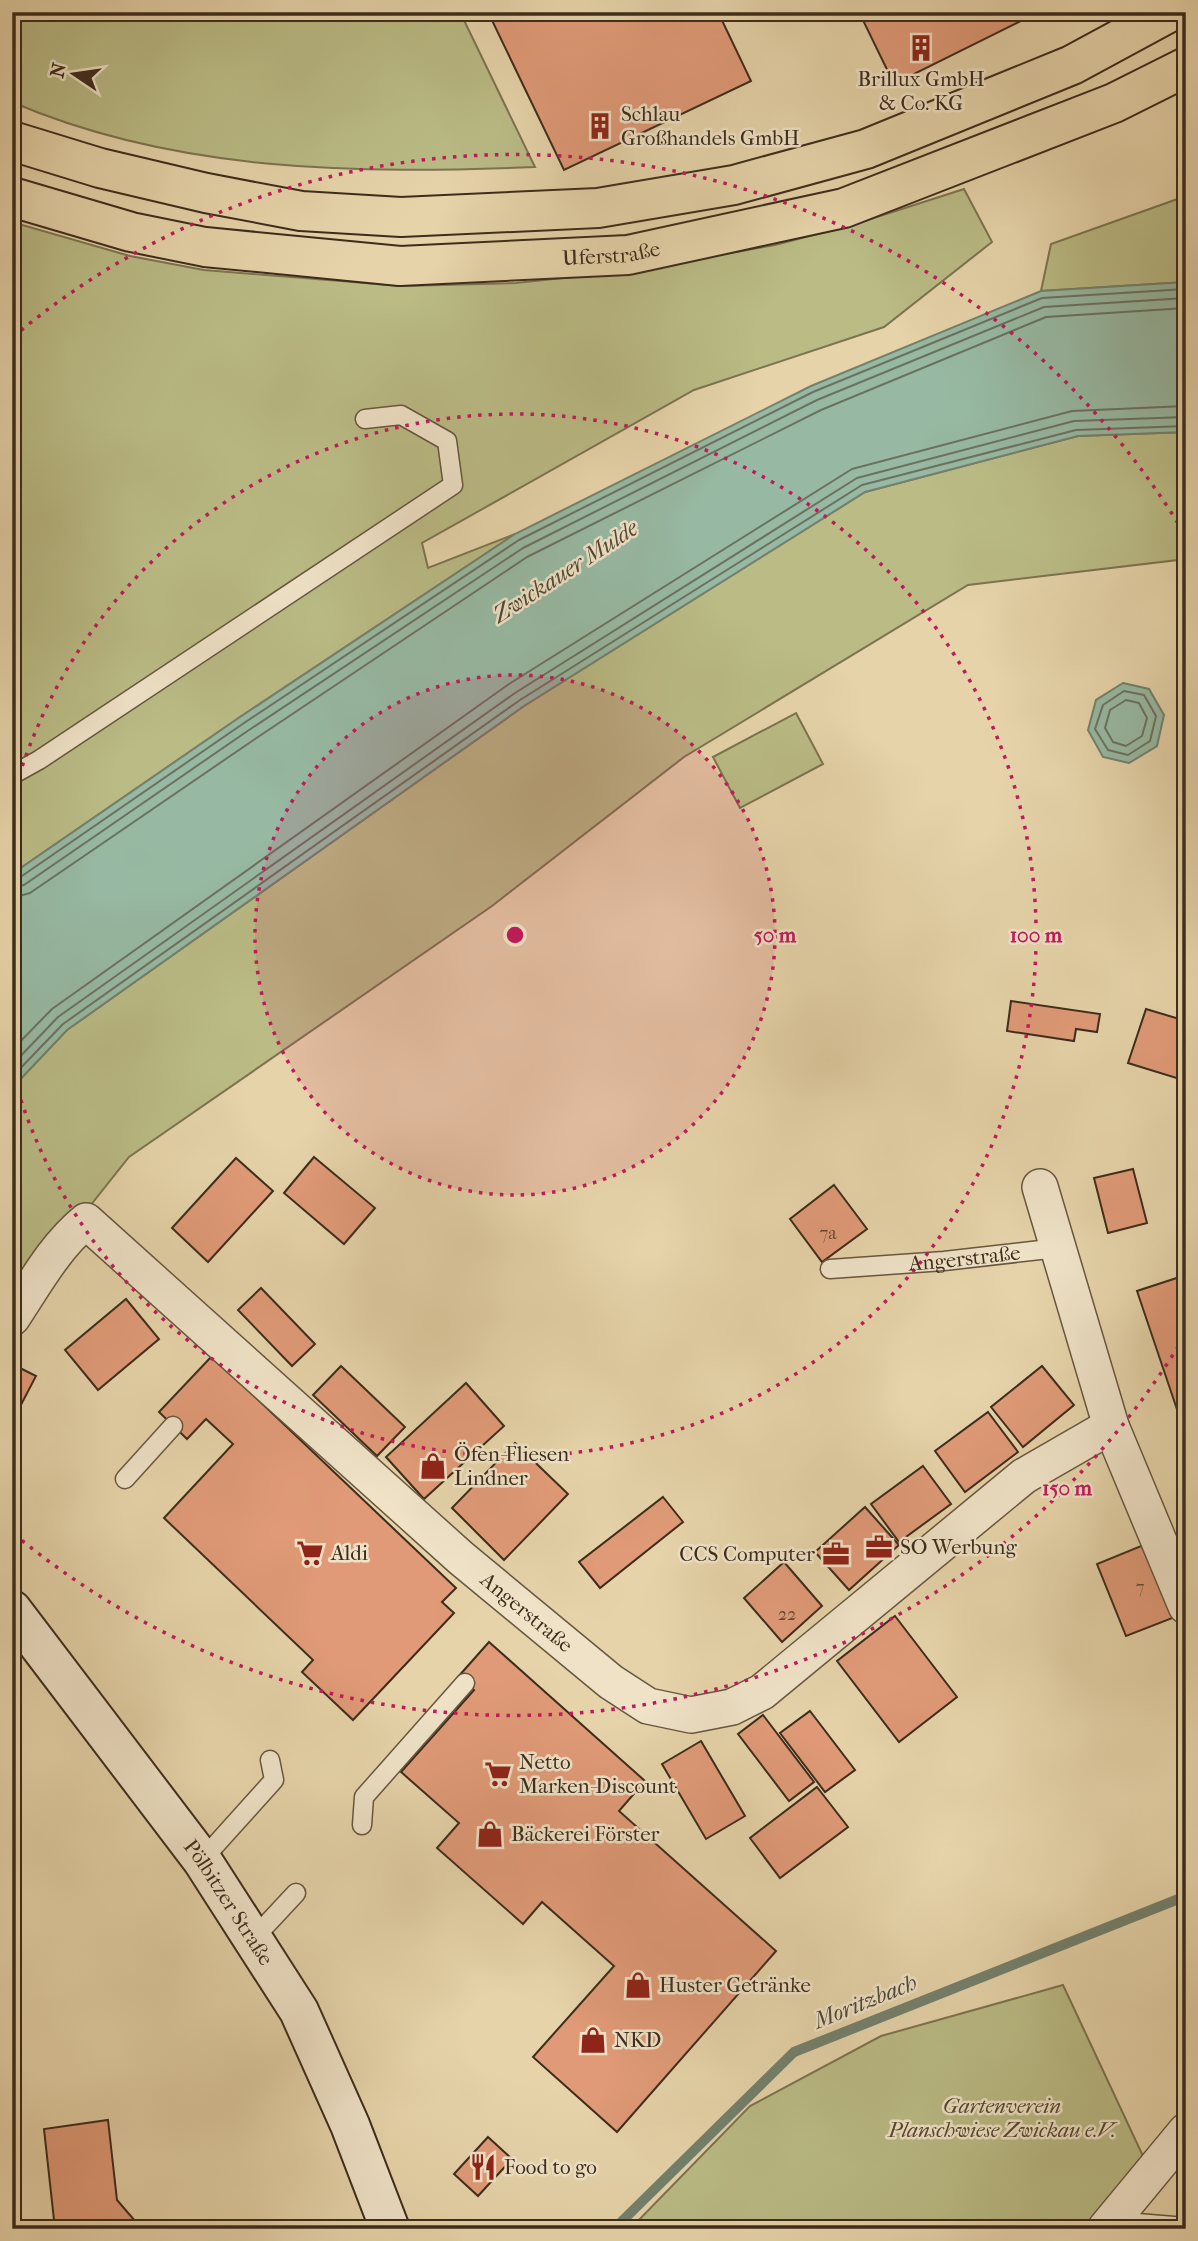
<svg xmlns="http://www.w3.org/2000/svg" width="1198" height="2241" font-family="'IM FELL French Canon',serif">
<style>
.green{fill:#babb85;stroke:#7c7450;stroke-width:2}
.water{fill:#97b9a3;stroke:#73816d;stroke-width:2}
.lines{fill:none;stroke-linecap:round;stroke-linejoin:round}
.shore{stroke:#6a7260;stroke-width:2}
.stream{stroke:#73816d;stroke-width:10}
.building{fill:#e09a77;stroke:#3d2c1c;stroke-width:2}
.lane-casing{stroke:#67563f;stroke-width:21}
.street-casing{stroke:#67563f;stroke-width:38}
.secondary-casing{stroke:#3d2c1c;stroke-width:42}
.primary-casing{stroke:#3d2c1c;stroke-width:42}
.lane{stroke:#efe2c7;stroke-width:18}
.street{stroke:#efe2c7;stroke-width:35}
.secondary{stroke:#efe2c7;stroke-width:38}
.primary{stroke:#e6d3a9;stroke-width:38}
.ring{fill:none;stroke:#c2185b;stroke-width:3.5;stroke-dasharray:3.5 7}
.labels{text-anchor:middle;stroke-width:5;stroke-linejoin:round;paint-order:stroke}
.number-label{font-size:18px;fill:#664833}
.poi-label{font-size:21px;fill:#3d2c1c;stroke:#efe2c7;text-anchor:start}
.street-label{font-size:21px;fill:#3d2c1c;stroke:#efe2c7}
.park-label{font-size:21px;font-style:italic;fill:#564931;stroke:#efe2c7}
.water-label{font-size:23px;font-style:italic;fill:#4f4837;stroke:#efe2c7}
.centre{fill:#c2185b;stroke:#efe2c7;stroke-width:3.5}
.ring-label{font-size:21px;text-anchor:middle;font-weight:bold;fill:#c2185b;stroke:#efe2c7;stroke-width:5;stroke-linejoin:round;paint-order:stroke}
</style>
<rect width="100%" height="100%" fill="#e6d3a9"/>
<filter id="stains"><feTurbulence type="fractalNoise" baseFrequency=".00286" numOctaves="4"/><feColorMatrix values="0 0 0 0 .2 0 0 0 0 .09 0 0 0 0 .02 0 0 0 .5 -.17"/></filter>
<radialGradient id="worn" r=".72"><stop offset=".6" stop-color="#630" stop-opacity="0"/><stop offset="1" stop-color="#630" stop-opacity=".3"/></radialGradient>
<g class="green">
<path d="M12,12H460L535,167C359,174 177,173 12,102Z"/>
<polygon points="964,189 992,242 884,327 694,390 422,543 428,568 515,534 240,717 12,874 12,222 130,256 204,270 402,286 516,283 629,271 775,245 852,225"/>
<polygon points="1186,196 1186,282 1041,291 1051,244"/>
<polygon points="1186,432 1186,559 968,585 684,757 492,906 129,1157 12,1304 12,1088 67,1030 524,706 865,492 1078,436"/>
<polygon points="796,713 823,764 740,808 713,757"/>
<polygon points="1063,1985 1143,2156 1083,2229 630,2229 750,2106 881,2036"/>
</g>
<g class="water">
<polygon points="1186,282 1186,432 1078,436 865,492 524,706 67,1030 12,1088 12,874 240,717 515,534 811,386 1041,291"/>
<polygon points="1123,683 1149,689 1164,715 1157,746 1129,763 1103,757 1088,730 1096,700"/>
</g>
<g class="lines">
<g class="shore">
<polygon points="1124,691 1144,695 1156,716 1150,741 1128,755 1108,750 1095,729 1103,705"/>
<polygon points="1126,700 1139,703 1147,718 1142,736 1126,746 1113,742 1105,728 1110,710"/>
<polyline points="12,879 19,878 244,723 519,540 813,392 1042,298 1186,289"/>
<polyline points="12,888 24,885 249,730 523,548 817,400 1044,307 1186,298"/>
<polyline points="12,898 30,893 255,739 527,557 821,410 1046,317 1186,308"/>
<polyline points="12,1050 52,1009 509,684 852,469 1072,411 1186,406"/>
<polyline points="12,1065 58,1017 515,693 857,478 1074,421 1186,417"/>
<polyline points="12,1077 63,1024 520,700 862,485 1076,430 1186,426"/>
</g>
<polyline class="stream" points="614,2229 794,2052 1186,1896"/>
</g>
<g class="building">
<polygon points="488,12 718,12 751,81 564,170"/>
<polygon points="859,12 1039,12 894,84"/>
<polygon points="1011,1001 1100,1014 1097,1032 1076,1029 1074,1041 1007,1031"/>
<polygon points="1146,1009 1186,1021 1186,1081 1128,1063"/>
<polygon points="314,1157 375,1208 344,1244 284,1193"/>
<polygon points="236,1158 273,1191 208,1262 172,1228"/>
<polygon points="1133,1169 1147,1223 1108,1233 1094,1178"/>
<polygon points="834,1185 867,1229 822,1262 790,1219"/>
<polygon points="1186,1275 1186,1436 1137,1291"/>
<polygon points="261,1288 315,1344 292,1366 238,1310"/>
<polygon points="126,1299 159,1339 98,1390 65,1350"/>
<polygon points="212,1356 456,1588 442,1602 454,1613 353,1720 302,1672 313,1660 164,1518 233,1444 206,1419 187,1439 159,1412"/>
<polygon points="12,1364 36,1376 12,1422"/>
<polygon points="341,1366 405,1427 377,1456 313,1395"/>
<polygon points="1042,1366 1074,1405 1023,1447 991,1407"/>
<polygon points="466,1383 504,1426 424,1499 386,1457"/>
<polygon points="988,1412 1018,1452 965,1492 935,1451"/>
<polygon points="515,1443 568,1494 504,1560 452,1508"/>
<polygon points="923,1466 951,1504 899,1542 871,1504"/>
<polygon points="663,1497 683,1522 600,1588 579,1562"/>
<polygon points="865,1507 899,1545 849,1590 815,1552"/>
<polygon points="1146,1544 1175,1617 1126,1636 1097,1564"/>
<polygon points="784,1562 822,1606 782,1642 744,1598"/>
<polygon points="895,1616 957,1697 899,1742 837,1661"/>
<polygon points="489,1642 645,1781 619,1811 776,1951 617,2132 533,2057 614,1966 542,1902 523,1924 437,1848 459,1823 401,1772 474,1690 458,1677"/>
<polygon points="810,1711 855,1770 825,1792 780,1733"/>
<polygon points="763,1715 814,1782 789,1801 738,1734"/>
<polygon points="701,1741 745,1816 706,1839 662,1764"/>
<polygon points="817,1787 848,1827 780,1878 750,1838"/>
<polygon points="108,2120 117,2200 142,2229 55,2229 44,2129"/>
<polygon points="488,2137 512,2159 478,2196 454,2174"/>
</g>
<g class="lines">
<defs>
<g id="lane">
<polyline points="12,775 39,760 453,485 447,441 401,415 365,419"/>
<path id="s1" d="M830,1269L944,1261L1058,1248"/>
<polyline points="125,1479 173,1426"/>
<polyline points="362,1825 364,1797 465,1683"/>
<polyline points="202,1860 274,1780 270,1760"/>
<polyline points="254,1938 296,1893"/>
<polyline points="1113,2221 1186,2227"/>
</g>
<g id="street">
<polyline points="1040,1187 1111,1426 1186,1606"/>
<path id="s2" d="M12,1318C34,1285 55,1246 86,1221L461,1558L611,1682L648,1706L691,1715L732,1707L762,1692L1024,1476L1111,1426"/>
<polyline points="1105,2229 1186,2131"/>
</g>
<g id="secondary">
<path id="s3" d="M12,1610L202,1860L299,2011L350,2125L390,2229"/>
</g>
<g id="primary">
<polyline points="12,141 100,168 206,193 301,211 401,217 598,208 734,185 866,149 1072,65 1170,12"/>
<path id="s4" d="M12,197L131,232L205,247L400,266L628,255L844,208L1114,103L1186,67"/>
</g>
</defs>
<use href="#lane" class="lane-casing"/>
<use href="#street" class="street-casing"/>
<use href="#secondary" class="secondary-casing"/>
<use href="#primary" class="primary-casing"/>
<use href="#lane" class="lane"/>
<use href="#street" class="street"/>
<use href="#secondary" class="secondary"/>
<use href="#primary" class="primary"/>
</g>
<circle cx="515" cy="935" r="260" fill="#c2185b" fill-opacity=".12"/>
<g class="ring">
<circle cx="515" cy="935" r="260"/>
<path d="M13 796A521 521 0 1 1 13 1074"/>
<path d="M1184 1337A781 781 0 0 1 13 1533M13 337A781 781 0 0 1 1184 533"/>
</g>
<defs>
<symbol id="building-bare" viewBox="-9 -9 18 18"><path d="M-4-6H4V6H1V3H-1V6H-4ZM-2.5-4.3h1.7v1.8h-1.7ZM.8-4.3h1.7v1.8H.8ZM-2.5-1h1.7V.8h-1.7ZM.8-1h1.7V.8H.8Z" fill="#8f2418" stroke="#efe2c7" stroke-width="2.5" paint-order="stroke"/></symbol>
<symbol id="shop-bare" viewBox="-9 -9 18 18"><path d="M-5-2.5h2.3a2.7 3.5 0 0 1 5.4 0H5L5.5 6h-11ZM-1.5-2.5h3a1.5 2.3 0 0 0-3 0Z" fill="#8f2418" stroke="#efe2c7" stroke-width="2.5" paint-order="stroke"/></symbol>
<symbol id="office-bare" viewBox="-9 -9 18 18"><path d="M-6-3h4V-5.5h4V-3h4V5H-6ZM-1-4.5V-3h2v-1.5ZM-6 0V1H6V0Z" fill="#8f2418" stroke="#efe2c7" stroke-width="2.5" paint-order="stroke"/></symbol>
<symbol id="supermarket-bare" viewBox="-9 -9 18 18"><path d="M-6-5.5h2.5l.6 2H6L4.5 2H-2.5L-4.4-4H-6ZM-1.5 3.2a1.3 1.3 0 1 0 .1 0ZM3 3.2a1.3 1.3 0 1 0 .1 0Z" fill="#8f2418" stroke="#efe2c7" stroke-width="2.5" paint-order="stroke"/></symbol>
<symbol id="restaurant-bare" viewBox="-9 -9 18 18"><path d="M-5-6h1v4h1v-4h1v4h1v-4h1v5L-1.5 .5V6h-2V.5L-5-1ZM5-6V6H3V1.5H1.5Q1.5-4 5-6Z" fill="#8f2418" stroke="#efe2c7" stroke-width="2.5" paint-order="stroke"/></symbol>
</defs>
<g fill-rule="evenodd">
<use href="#building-bare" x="902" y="29" width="38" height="38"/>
<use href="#building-bare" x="581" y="107" width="38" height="38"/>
<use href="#shop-bare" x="414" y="1447" width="38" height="38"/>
<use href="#office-bare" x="860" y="1528" width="38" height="38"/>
<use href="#supermarket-bare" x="291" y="1534" width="38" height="38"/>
<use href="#office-bare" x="817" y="1535" width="38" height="38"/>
<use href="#supermarket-bare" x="479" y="1755" width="38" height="38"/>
<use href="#shop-bare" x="471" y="1815" width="38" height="38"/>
<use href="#shop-bare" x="619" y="1966" width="38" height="38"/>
<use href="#shop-bare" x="574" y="2021" width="38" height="38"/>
<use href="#restaurant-bare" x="464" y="2148" width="38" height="38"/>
</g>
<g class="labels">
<g class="number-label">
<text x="828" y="1239">7a</text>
<text x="1140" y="1593">7</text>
<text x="787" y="1620">22</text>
</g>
<g class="poi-label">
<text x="921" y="86" text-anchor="middle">Brillux GmbH<tspan x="921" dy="24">&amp; Co. KG</tspan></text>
<text x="621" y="121">Schlau<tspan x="621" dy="24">Großhandels GmbH</tspan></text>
<text x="454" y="1461">Öfen-Fliesen<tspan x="454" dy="24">Lindner</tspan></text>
<text x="900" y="1554">SO Werbung</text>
<text x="331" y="1560">Aldi</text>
<text x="815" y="1561" text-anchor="end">CCS Computer</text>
<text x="519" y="1769">Netto<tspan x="519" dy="24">Marken-Discount</tspan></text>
<text x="511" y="1841">Bäckerei Förster</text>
<text x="659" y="1992">Huster Getränke</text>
<text x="614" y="2047">NKD</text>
<text x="504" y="2174">Food to go</text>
</g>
<g class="street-label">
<text dy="7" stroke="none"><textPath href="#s4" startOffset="607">Uferstraße</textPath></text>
<text dy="7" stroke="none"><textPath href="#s1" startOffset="135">Angerstraße</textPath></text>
<text dy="7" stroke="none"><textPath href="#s2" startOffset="712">Angerstraße</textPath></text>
<text dy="7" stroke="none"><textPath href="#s3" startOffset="364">Pölbitzer Straße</textPath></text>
</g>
<g class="park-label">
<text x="1002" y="2113">Gartenverein<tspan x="1002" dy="24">Planschwiese Zwickau e.V.</tspan></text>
</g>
<g class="water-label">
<text transform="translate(565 571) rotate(-33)" y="8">Zwickauer Mulde</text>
<text transform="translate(865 2001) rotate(-22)" y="8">Moritzbach</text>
</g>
</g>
<circle cx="515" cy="935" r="10" class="centre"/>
<g class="ring-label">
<text x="775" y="942">50 m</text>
<text x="1036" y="942">100 m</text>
<text x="1067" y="1495">150 m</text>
</g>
<rect width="1198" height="2241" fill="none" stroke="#e6d3a9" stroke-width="42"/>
<rect x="14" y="14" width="1170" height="2213" fill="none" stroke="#3d2c1c" stroke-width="3.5"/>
<rect x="21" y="21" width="1156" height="2199" fill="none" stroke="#3d2c1c" stroke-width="2"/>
<g transform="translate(74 74) rotate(283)" stroke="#efe2c7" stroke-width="5" paint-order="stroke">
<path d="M0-5L12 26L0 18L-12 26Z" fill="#3d2c1c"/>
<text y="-10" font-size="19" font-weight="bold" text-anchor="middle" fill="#3d2c1c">N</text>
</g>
<rect width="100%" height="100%" filter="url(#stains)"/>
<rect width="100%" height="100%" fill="url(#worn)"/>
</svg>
